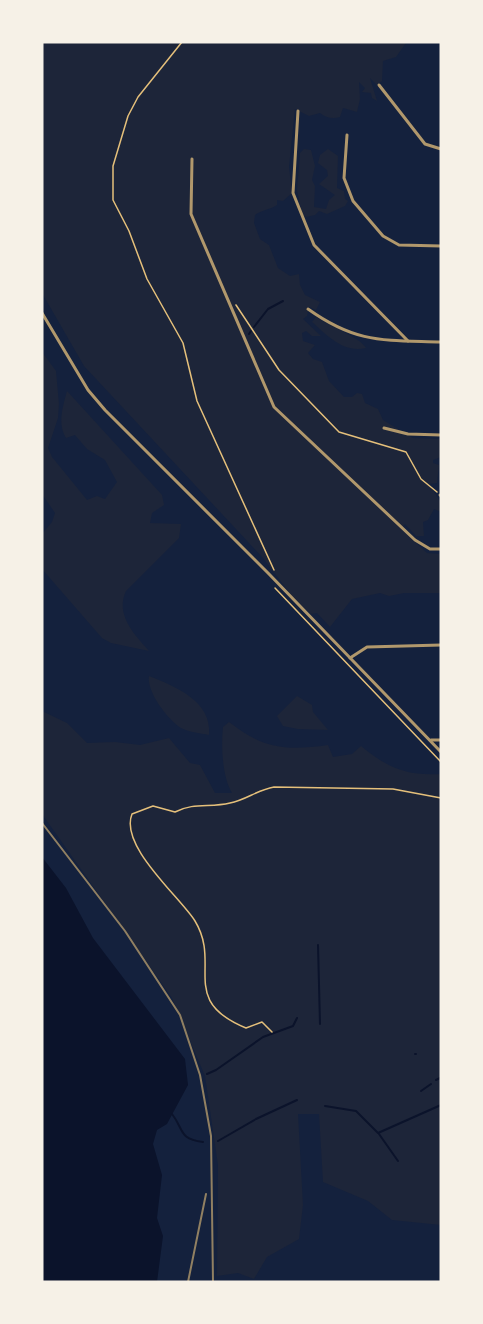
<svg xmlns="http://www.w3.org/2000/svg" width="483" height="1324" font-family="'Noto Serif',serif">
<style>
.green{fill:#1d2539}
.water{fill:#0b132b}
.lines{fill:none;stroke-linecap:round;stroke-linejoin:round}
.stream{stroke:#0b132b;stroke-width:2}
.path{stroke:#e5c07b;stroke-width:1.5}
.minor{stroke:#b1986c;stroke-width:3}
.rail{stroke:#918062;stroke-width:2}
</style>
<rect width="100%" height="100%" fill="#14213d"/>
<g class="green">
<path d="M42,42H441L406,43L396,57L383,61L382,81L377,85L370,78L377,101L372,98L371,93L362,92L365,88L359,82L360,99L357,112L343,108L340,117C333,119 326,118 320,113L309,116L295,109L289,167L292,193L283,201L277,200V205C269,210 262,210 255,215L254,223L260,239L269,245L278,268L290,276L299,274L300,285L305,295L320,302L316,310L309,307L307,316L303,319L321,336H312L306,331L302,333L303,341L315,345L308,353L313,359L322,362L329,381L344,397H352L357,393L362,394L365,403L378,409L383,420L413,438L441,439V457L433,460V463L439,465L437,483L429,484L441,503V512L434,509L428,520L423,522L424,536H416L405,524L401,529L427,553L441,554V593H404L389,596L380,593L352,599L330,627L317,613L311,614L292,596L263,558L84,366L42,293Z"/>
<polygon points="304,149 311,150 315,166 312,180 315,186 314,207 326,209 329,200 335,195 319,184 328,176 327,170 318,163 320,155 328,149 338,156 337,188 344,191 345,199 348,201 345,206 327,214 319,211 315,215 306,217 302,214 297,190 300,153"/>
<path d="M316,317C328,325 361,338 366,348C343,353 328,336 312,322Z"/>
<path d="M42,352L56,371L59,404L58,418L48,448L52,457L87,500L97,496L105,499L117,482L105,460L87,449L75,435L66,438C57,424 63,406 67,391L162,495L164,505L152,513L150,523L181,524L179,538L126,591C115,615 134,634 149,651L111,643L102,638L42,569V534L52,522L55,513L42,494Z"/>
<path d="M149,676C176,687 212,701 209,735C200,733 188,732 181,728C168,720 146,691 149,676Z"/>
<polygon points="297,696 312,705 313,712 328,730 298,729 283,726 277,716"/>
<path d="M42,711L67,723L87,743L115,742L140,745L169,738L190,763L200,765L215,793H232C222,776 221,746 223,727L229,722C264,749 285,751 328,745L333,757L352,754L361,746C388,768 406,776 441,774V1225L392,1220L368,1201L323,1182L319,1114H298L303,1205L299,1239L267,1257L254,1279L238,1273L217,1276L218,1165L205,1076L172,998L42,814Z"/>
</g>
<polygon class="water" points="42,857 66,888 93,938 185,1059 188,1085 167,1124 157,1130 153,1144 162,1175 157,1218 163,1236 157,1282 42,1282"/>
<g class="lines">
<g class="stream">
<polyline points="254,327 268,309 283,301"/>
<polyline points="249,334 251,331"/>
<polyline points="318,945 320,1024"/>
<polyline points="415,1054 416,1054"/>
<polyline points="207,1074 216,1070 263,1037 293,1026 297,1018"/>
<polyline points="436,1080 440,1078"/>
<polyline points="421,1091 431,1084"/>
<polyline points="325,1106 356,1111 378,1133 441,1105"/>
<path d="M172,1114C184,1129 178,1139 203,1142"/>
<polyline points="379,1134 398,1161"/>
<polyline points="218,1141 256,1119 297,1100"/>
</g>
<g class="path">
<polyline points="182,42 138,97 128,116 113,166 113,200 129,231 147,279 183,343 197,401 274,570"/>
<polyline points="236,305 279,370 339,432 406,452 421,479 437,492"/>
<polyline points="275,588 441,762"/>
<path d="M272,1032L262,1022L246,1028C178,1000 222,965 195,921C180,897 119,846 132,814L153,806L175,812C194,802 210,808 230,803C246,800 257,790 274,787L393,789L441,798"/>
</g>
<g class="minor">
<polyline points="379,85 425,144 441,149"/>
<polyline points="298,111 293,193 314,245 408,341"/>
<polyline points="347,135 344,178 353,201 383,236 399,245 441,246"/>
<polyline points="192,159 191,214 274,407 415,540 430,549 441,549"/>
<path d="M308,309C357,344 384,340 441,342"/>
<polyline points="42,313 88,390 105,410 269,574 441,752"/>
<polyline points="384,428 408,434 441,435"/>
<polyline points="440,495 441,496"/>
<polyline points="350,658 367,647 441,645"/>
<polyline points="431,740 441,740"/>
</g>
<g class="rail">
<polyline points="42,823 125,931 180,1015 200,1075 211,1136 213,1282"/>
<polyline points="188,1282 206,1194"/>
</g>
</g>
<rect width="483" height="1324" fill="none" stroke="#f6f1e7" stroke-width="87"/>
</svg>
